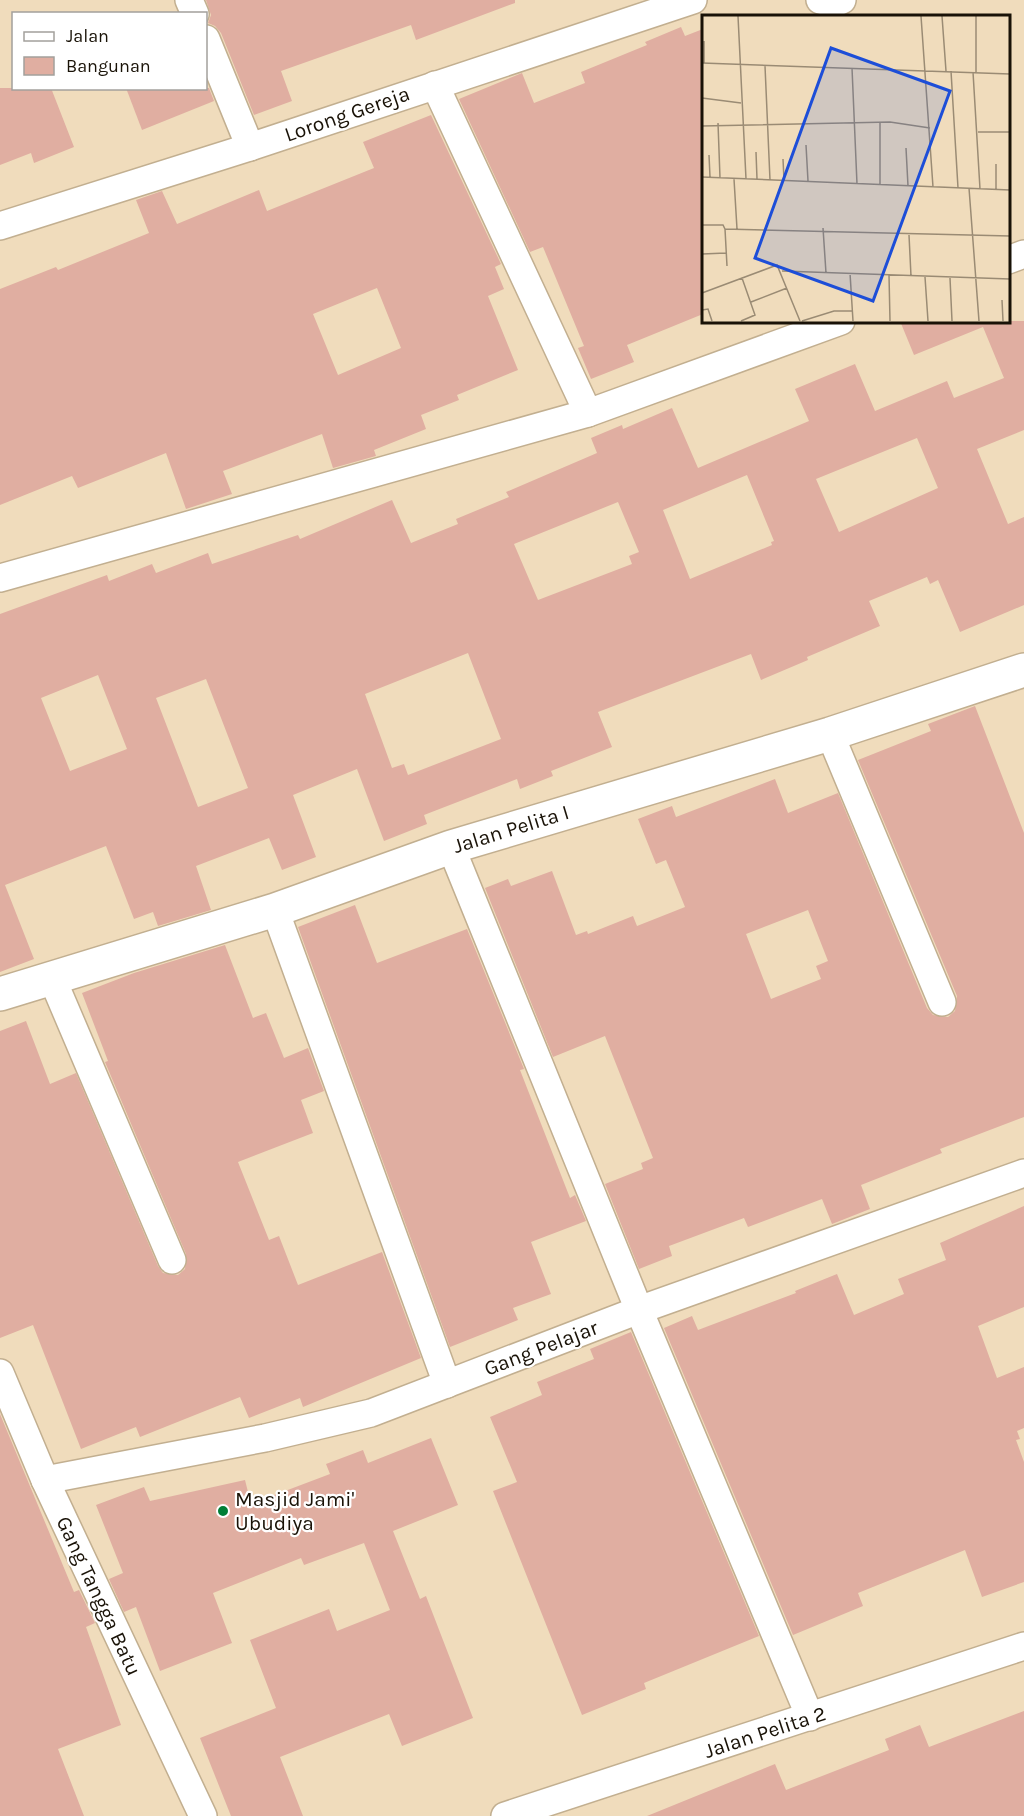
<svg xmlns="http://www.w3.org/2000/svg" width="1024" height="1816" font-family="Karla,sans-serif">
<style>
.building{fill:#e0aea1;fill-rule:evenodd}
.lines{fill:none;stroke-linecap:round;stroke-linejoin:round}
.street-casing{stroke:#c2af90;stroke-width:30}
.secondary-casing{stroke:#c2af90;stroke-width:36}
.street{stroke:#fff;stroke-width:27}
.secondary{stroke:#fff;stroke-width:33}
.poi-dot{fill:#007e36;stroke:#fff;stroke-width:2}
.labels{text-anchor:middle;stroke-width:4.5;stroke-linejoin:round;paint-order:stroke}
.street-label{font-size:21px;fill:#191207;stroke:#fff}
.poi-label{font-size:21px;fill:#191207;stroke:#fff;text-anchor:start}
.inset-road{fill:none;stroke:#9a8b74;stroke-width:1.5}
.view{fill:#1d4ed8;fill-opacity:0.15;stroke:#1d4ed8;stroke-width:3}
.inset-edge{fill:none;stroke:#191207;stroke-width:3}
</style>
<rect width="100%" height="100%" fill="#f0dcbc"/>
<g class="building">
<polygon points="206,0 515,0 515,3 416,40 411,25 281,71 292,101 254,115 221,33 215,26 208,23 211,15"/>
<polygon points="681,27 685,36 703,29 703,314 627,345 634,362 591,379 578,348 584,346 543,247 530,252 459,99 522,73 534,103 585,83 581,72 647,45 645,42"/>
<polygon points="0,88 51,88 74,147 34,163 31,153 0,165"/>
<polygon points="126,88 209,88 214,101 142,130"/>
<path d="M431,115L501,264L495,267L504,289L488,296L518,370L457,395L459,400L421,415L426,429L374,450L376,456L333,468L322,434L223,471L232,494L186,509L166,453L78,488L72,476L0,505V289L56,267L58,270L149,233L136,200L162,191L177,224L259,190L267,211L374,168L363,142ZM377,288L401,348L338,375L313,314Z"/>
<path d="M900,321H1024V430L977,449L1008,524L1024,517V605L960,632L938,580L930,584L927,577L869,601L880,626L807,657L808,660L761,680L751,654L598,712L612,747L551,771L553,776L520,789L517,779L424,815L427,824L384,841L357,769L293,795L316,857L282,870L269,838L196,866L211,910L158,926L153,912L134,919L106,846L5,885L34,959L0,972V614L107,575L109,581L152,564L156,573L208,553L212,564L298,535L300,539L392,500L411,543L458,524L456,519L509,497L506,492L597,453L591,438L622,425L623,429L672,408L698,468L809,421L795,389L855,364L875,411L947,381L954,398L1004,378L983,327L914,355ZM917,438L938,488L839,532L816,479ZM747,475L774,541L771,542L772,545L690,579L663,510ZM618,502L639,552L629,556L632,564L538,600L514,544ZM468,653L501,739L408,775L404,764L392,768L365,694ZM98,675L127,749L70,771L41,698ZM206,679L248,788L198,807L156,698Z"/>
<path d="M975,706L1024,833V1117L940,1149L942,1153L861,1185L870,1209L832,1224L822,1199L748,1227L744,1218L669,1246L672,1256L639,1269L605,1184L643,1169L641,1163L653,1158L605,1036L553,1057L485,888L508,879L511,886L552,871L576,935L587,931L588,934L633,916L637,926L685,907L666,860L656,864L638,819L672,806L676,817L775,779L788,813L838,793L927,1008L933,1015L948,1017L955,1011L957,996L858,760L931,731L928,724ZM808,910L828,961L816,966L821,979L771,999L746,934Z"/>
<polygon points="355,905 377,963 467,929 524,1069 520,1070 570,1198 575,1195 586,1221 531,1242 551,1294 513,1308 518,1320 450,1347 298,927"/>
<polygon points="225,945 253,1018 266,1013 284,1058 308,1048 324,1091 301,1100 313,1133 238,1162 269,1240 279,1236 298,1285 382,1252 421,1358 303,1407 300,1398 249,1418 240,1397 140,1437 136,1427 81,1449 33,1325 0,1338 0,1031 26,1021 50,1084 76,1073 158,1266 163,1273 178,1275 185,1269 186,1254 105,1062 108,1061 82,993 134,973"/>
<polygon points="1024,1206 1024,1307 978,1326 997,1378 1024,1367 1024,1428 1017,1431 1020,1439 1016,1440 1024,1462 1024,1582 982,1597 965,1550 858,1593 863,1606 793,1635 664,1328 692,1316 698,1330 796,1293 795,1291 837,1274 854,1315 904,1294 898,1279 946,1260 940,1243"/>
<polygon points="631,1332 759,1636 644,1683 646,1689 582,1715 493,1491 517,1482 490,1417 542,1395 537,1382 594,1359 590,1349"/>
<polygon points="0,1414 74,1592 79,1590 95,1623 86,1627 121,1725 58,1749 84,1816 0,1816"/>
<polygon points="431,1438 458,1505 393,1531 420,1599 426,1596 473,1718 402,1746 389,1714 280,1757 303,1816 231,1816 200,1738 276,1708 250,1640 329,1609 337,1631 390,1610 364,1543 304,1565 301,1558 213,1593 232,1643 160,1671 136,1607 124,1612 109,1579 123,1573 96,1505 144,1487 150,1501 245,1480 251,1504 330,1474 326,1464 363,1450 368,1463"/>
<polygon points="1024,1711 1024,1816 647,1816 775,1764 786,1790 889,1750 885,1739 920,1725 929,1747"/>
</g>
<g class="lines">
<defs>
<g id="street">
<polyline points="189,0 195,14"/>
<polyline points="820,0 834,4 842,0"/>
<polyline points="206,39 250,147"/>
<polyline points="435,85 588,413"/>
<polyline points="0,226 250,147 693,0"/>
<polyline points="1008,260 1024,254"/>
<polyline points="0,578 588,413 841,321"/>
<polyline points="830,734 942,1002"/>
<polyline points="451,847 639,1310 810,1717"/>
<polyline points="275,910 447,1384"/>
<polyline points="52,978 172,1260"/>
<polyline points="0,1373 45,1480 203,1816"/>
<polyline points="45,1480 265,1438 371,1413 639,1310 1024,1173"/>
<polyline points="505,1816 1024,1646"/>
</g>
<polyline id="secondary" points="0,994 275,910 451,847 830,734 1024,670"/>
</defs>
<use href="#street" class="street-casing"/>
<use href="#secondary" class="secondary-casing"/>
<use href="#street" class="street"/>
<use href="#secondary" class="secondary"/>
</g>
<circle class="poi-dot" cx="223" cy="1511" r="6"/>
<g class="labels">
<g class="street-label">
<text transform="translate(347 114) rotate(-19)" y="7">Lorong Gereja</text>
<text transform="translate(511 829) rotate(-17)" y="7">Jalan Pelita I</text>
<text transform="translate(541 1348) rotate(-21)" y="7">Gang Pelajar</text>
<text transform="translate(99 1596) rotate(65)" y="7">Gang Tangga Batu</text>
<text transform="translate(765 1732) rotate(-18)" y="7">Jalan Pelita 2</text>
</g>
<g class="poi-label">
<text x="235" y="1506">Masjid Jami'<tspan x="235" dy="24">Ubudiya</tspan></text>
</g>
</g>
<g transform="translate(702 15)">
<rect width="308" height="308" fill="#f0dcbc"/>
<path class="inset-road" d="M36,1L44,164M219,1L231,172M240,1L244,56M274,1V57M2,26V48M0,48L308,59M63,51L68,165M150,53L155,169M249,56L256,173M271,57L278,174M0,83L39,88M16,108L18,163M0,111L188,107L228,113M276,117H308M104,130L106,166M204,133L206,171M54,137L55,164M7,140L8,162M81,144L82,165M294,149V175M0,162L308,175M32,164L35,214M178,169V107M267,173L277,306M0,210H21L23,214L308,221M121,213L124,258M23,214L25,251M207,220L209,261M0,239L24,238M80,256L308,264M148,258L151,306M187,260L188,306M223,262L226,306M248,263L250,306M0,278L75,250L98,306M300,285L301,306M49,287L85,273M0,295L6,294L10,306M39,306L53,300L40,263M100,306L132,296H150"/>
<path class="view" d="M129,33L248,76L171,286L53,243Z"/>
<rect width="308" height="308" class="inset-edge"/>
</g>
<rect x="12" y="12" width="195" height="78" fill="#ffffff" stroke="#a3a09c" stroke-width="1.5"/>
<rect x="24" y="32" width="30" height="9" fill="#ffffff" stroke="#a3a09c" stroke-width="1.5"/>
<text x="66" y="42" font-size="18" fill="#191207">Jalan</text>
<rect x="24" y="57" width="30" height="18" fill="#e0aea1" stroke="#a3a09c" stroke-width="1.5"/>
<text x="66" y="72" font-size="18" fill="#191207">Bangunan</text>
</svg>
